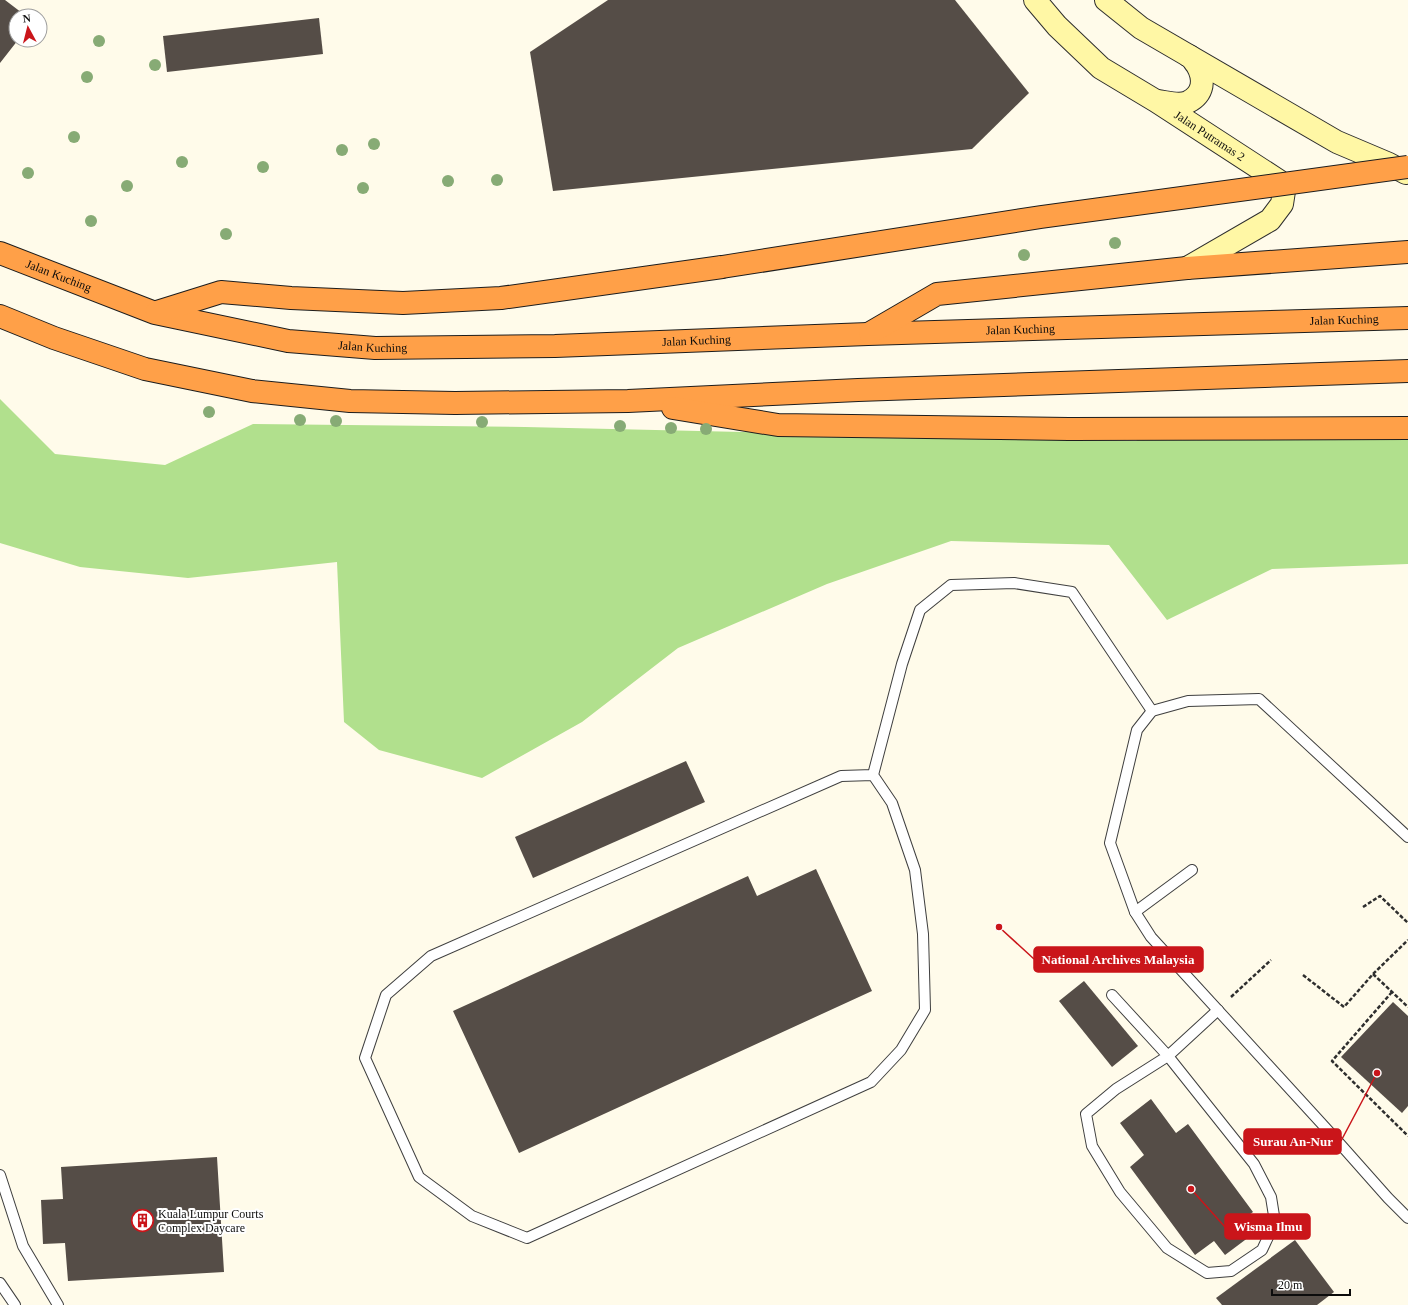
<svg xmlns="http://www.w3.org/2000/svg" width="1408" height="1305" font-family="Georgia,serif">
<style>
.forest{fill:#b1e08d}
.building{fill:#554d47}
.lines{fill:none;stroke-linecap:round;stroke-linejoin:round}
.lane-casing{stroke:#3f3f3f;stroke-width:12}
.secondary-casing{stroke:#2e2e2e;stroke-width:24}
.highway-casing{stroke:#1d1d1d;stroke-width:24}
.path{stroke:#2e2e2e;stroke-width:2.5;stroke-dasharray:4 2;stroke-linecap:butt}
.lane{stroke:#fff;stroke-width:10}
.secondary{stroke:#fff7a5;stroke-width:22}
.highway{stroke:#ffa048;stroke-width:22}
.highway-bridge-casing{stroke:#1d1d1d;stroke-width:24;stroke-linecap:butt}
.highway-bridge{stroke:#ffa048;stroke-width:22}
.tree{fill:#87ab75}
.labels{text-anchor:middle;stroke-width:4;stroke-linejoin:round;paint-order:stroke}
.street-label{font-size:12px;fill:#0c0c0c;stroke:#fff}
.poi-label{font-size:12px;fill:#0c0c0c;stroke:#fff;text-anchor:start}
.leader{fill:none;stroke:#ca151a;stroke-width:1.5}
.callout-dot{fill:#ca151a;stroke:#fff;stroke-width:1.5}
.callout{fill:#ca151a;stroke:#ca151a;stroke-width:1.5}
.callout-label{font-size:13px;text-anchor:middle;font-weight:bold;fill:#fff}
</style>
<rect width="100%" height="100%" fill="#fffbea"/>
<polygon class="forest" points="0,399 55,454 165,465 253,424 525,427 1136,441 1156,427 1408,436 1408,564 1272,569 1167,620 1109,545 951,541 827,584 678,648 582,722 482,778 379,750 344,722 337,562 188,578 80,567 0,543"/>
<g class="building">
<polygon points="0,0 5,0 26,16 16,16 16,40 18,40 0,63"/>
<polygon points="608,0 955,0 1029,93 972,149 553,191 530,52"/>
<polygon points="319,18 323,54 167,72 163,36"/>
<polygon points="686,761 705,802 533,878 515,837"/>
<polygon points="816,869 872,991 519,1153 453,1011 748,876 757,896"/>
<polygon points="1084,981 1138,1046 1112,1067 1059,1001"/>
<polygon points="1393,1002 1408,1016 1408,1106 1402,1113 1341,1057"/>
<polygon points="1151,1099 1176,1133 1188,1124 1253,1212 1242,1220 1253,1234 1225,1255 1214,1241 1195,1255 1130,1167 1144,1155 1120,1123"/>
<polygon points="217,1157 224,1272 68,1281 65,1243 43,1244 41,1200 63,1199 61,1167"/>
<polygon points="1295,1240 1334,1292 1317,1305 1222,1305 1216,1298"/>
</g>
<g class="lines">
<defs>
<g id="lane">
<polyline points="873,775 841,776 431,956 386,995 365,1058 419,1177 472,1216 527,1238 871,1082 901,1050 925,1010 923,934 915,870 892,803 873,775 902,664 920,610 951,585 1014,583 1072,592 1152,711"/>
<polyline points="1408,837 1259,699 1188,701 1152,711 1137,730 1110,843 1135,912 1151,937 1333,1136 1388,1198 1408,1218"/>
<polyline points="1135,912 1192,870"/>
<polyline points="1112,995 1168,1056 1254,1164 1271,1197 1275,1222 1262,1250 1231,1271 1207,1273 1167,1248 1120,1192 1092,1146 1086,1114 1116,1089 1168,1056 1218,1010"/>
<polyline points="0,1175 23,1246 58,1305"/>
<polyline points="0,1283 15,1305"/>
</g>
<g id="secondary">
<path id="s1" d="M1035,0L1057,26L1101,68L1156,101L1279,181L1284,191L1282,204L1270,220L1187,268"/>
<polyline points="1106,0 1141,28 1337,142 1389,164 1406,173"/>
<path d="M1157,101C1167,102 1179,106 1188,102C1204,94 1205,79 1197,65C1194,62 1193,58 1189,56"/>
</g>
<g id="highway">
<path id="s2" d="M0,253L155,313L288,341L375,348L555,346L868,334L1408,318"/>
<polyline points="157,312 221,292 291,298 403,303 501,298 722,267"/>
<polyline points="0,316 54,338 145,369 252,391 350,401 455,403 628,401 858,390 1408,371"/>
<polyline points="870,333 937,294 1187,268 1408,252"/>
<polyline points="673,408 778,425 1069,429 1408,428"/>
</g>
</defs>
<use href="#lane" class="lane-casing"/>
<use href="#secondary" class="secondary-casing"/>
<use href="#highway" class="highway-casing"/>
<g class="path">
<polyline points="1363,907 1380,896 1408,923"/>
<polyline points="1373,974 1408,1007"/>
<polyline points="1303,975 1344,1007 1373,974 1408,940"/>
<polyline points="1392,992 1332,1061 1408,1136"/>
<polyline points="1231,997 1271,960"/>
</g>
<use href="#lane" class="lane"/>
<use href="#secondary" class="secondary"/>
<use href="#highway" class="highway"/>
<defs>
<polyline id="highway-bridge" points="722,267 1041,217 1408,167"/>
</defs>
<use href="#highway-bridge" class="highway-bridge-casing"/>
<use href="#highway-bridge" class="highway-bridge"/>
</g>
<g class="tree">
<circle cx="99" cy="41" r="6"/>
<circle cx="155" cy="65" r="6"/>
<circle cx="87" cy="77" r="6"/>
<circle cx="74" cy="137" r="6"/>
<circle cx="374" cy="144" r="6"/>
<circle cx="342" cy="150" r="6"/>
<circle cx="182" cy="162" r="6"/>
<circle cx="263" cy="167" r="6"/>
<circle cx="28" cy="173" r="6"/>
<circle cx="497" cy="180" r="6"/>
<circle cx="448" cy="181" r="6"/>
<circle cx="127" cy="186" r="6"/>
<circle cx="363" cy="188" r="6"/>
<circle cx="91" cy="221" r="6"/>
<circle cx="226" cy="234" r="6"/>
<circle cx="1115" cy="243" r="6"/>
<circle cx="1024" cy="255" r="6"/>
<circle cx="209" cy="412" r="6"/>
<circle cx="300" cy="420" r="6"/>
<circle cx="336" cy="421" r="6"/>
<circle cx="482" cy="422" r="6"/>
<circle cx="620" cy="426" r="6"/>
<circle cx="671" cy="428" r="6"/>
<circle cx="706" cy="429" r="6"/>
</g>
<defs>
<symbol id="building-ring" viewBox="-11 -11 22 22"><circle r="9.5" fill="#fff" stroke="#ca151a" stroke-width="1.5"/><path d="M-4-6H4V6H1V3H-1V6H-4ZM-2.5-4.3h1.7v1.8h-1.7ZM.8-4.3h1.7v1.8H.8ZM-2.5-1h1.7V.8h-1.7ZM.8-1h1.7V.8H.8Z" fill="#ca151a"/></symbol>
</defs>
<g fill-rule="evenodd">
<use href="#building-ring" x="130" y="1208" width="25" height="25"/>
</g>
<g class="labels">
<g class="street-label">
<text dy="4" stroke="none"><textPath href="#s1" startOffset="223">Jalan Putramas 2</textPath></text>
<text dy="4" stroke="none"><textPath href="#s2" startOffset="63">Jalan Kuching</textPath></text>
<text dy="4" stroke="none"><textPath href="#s2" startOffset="1359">Jalan Kuching</textPath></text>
<text dy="4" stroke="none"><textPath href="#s2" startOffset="1035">Jalan Kuching</textPath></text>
<text dy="4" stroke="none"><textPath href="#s2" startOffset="711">Jalan Kuching</textPath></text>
<text dy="4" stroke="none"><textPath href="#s2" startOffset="387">Jalan Kuching</textPath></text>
</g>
<g class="poi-label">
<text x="158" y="1218">Kuala Lumpur Courts<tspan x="158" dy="14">Complex Daycare</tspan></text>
</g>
</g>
<path class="leader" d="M999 927L1034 959M1377 1073L1341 1141M1191 1189L1225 1227"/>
<g class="callout-dot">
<circle cx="999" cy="927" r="4"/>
<circle cx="1377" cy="1073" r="4"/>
<circle cx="1191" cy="1189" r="4"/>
</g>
<g class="callout">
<rect x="1034" y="947" width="169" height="25" rx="4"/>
<rect x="1244" y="1129" width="97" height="25" rx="4"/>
<rect x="1225" y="1214" width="85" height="25" rx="4"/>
</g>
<g class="callout-label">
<text x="1118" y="964">National Archives Malaysia</text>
<text x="1293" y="1146">Surau An-Nur</text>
<text x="1268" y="1231">Wisma Ilmu</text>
</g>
<g transform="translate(28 28) rotate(353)"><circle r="19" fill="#ffffff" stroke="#9e9e9e"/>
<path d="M0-3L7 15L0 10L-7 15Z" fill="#ca151a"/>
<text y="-6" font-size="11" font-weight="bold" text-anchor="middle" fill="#0c0c0c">N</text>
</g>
<path d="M1272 1289v6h78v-6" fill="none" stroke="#0c0c0c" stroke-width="2"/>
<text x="1278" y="1289" font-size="12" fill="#0c0c0c" stroke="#ffffff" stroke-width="3" paint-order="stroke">20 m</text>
</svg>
